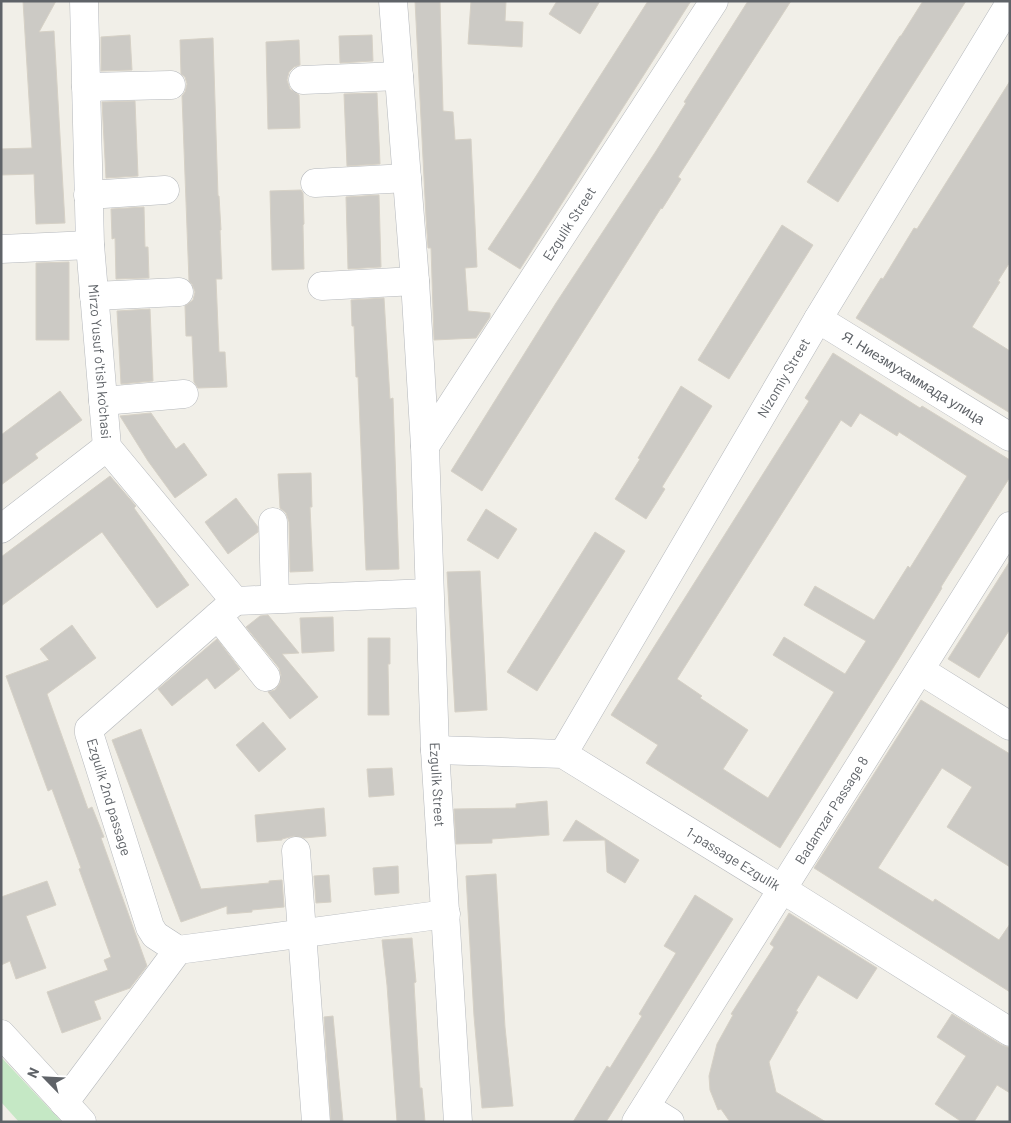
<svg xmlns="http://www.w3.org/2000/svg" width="1011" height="1123" font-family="Barlow,sans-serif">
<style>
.green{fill:#c5e8c5}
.building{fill:#cccac5;stroke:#d6d1c6;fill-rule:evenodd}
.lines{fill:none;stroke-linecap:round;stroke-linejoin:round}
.minor-casing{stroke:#b5b8bc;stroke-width:29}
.minor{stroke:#fff;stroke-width:28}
.labels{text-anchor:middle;stroke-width:4;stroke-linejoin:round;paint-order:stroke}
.street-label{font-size:14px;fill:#5f6368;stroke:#fff}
</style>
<rect width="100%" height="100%" fill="#f1efe8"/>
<polygon class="green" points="1,1057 62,1122 19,1122 1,1102"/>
<g class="building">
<polygon points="23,1 56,1 39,32 54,31 65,223 36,224 34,174 1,175 1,149 32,148"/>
<polygon points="415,1 440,1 443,111 453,112 455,140 471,139 477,267 465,268 468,311 490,313 490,317 476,338 434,340 431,248 428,248 426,217"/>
<polygon points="471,1 506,1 505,21 523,22 522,47 468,44"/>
<polygon points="557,1 600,1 580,34 549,14"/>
<polygon points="648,1 691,1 520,269 488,249 531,184"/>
<polygon points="748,1 791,1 678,177 681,179 662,209 661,208 482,491 451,471 556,303 656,151 686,103 684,102"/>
<polygon points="923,1 966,1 838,202 807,182 900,36 901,36"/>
<polygon points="130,35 132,70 101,71 101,37"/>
<polygon points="372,35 373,61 340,63 339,36"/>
<polygon points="213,38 218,196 219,196 221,230 220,230 222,279 216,279 219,352 225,352 227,387 198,388 194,382 192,336 186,336 185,306 193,300 195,292 192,284 189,281 182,96 185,92 187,84 185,77 181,74 180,40"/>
<polygon points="299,40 300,65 294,67 289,72 287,80 290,89 299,95 300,128 268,129 266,42"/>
<polygon points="1010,81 1010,262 998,281 1000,282 972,327 1010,351 1010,413 856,318 881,278 883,279 914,228 917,229"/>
<polygon points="377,93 380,164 347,166 344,94"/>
<polygon points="135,101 138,176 106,178 102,102"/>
<polygon points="301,190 303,193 304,224 303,225 304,269 272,270 270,191"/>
<polygon points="379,195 381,267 348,269 346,197"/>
<polygon points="144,207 145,247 148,247 149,278 116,279 115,238 112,239 111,209"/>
<polygon points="782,225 813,245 729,379 698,360"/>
<polygon points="69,262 69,340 36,340 36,263"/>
<polygon points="384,298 390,399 393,398 399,569 366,570 358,377 356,377 354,326 352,326 351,300"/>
<polygon points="150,309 153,381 121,384 117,311"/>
<path d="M833,353L920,408L922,406L1010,460V477L941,587L942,588L898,660L780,848L646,763L658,745L611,715L809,401L805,398ZM860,413L897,436L899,432L967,476L910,568L908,566L874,620L815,586L804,605L866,641L845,674L784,637L773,655L834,692L768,798L723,769L748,730L700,698L702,696L677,679L841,420L851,427Z"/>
<polygon points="681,386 712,406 662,487 665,489 646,519 615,499 640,459 638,458"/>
<polygon points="60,391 82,420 35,454 38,458 1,485 1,435"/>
<polygon points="151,413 176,449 184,443 207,475 175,498 148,461 120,416"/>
<polygon points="311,473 312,507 310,507 313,571 290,572 289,522 286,513 280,508 278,474"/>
<polygon points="110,476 136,506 134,508 189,585 157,608 102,532 1,606 1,557"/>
<polygon points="236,498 258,527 258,532 228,554 205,522"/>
<polygon points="486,509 517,529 498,559 467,540"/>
<polygon points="595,532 625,551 537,691 507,672"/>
<polygon points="1010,561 1010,629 979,678 948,659"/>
<polygon points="480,571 487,710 455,712 447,572"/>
<polygon points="268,615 299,653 282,654 318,697 290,719 268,692 275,690 280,683 281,675 279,668 246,627 260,616"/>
<polygon points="333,617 334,651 302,653 300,618"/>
<polygon points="72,625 96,658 47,694 88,809 92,807 104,837 101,838 147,966 130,988 94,1001 101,1019 62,1033 47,992 108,970 104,960 111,957 79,869 81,868 52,789 48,791 6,676 49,660 40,649"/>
<polygon points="368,638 390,638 390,664 388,664 389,715 368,715"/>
<polygon points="217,639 240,669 215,689 207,678 172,706 158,689"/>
<polygon points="921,700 1010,754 1010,867 947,827 972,787 942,768 878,868 933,902 935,899 999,940 1010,924 1010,992 814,868"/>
<polygon points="263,722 286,749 259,772 236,745"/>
<polygon points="141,729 201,889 269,883 269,881 282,880 284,907 252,910 252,912 227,914 227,906 181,922 112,740"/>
<polygon points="392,768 394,795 369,797 367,769"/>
<polygon points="547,801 549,835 492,839 492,843 456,844 454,809 516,808 516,804"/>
<polygon points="324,808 326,836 304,838 294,836 282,839 282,840 257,842 255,815"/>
<polygon points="576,820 639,860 625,883 607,872 605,840 563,841"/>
<polygon points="398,866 399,893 375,895 373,868"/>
<polygon points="496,874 505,1027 513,1106 482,1108 474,1016 466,876"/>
<polygon points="329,875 331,902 316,903 314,876"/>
<polygon points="47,881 56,905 26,916 46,968 16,979 10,961 1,965 1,897"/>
<polygon points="695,895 733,919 606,1122 573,1122 607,1066 610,1068 642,1016 639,1014 676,953 664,946"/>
<polygon points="789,913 877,968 857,999 818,975 796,1011 798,1012 769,1062 776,1092 826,1122 730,1122 721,1109 718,1110 710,1090 709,1076 717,1044 733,1015 731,1014 774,947 770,944"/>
<polygon points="412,938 416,982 414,983 420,1088 422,1088 425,1122 397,1122 387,985 382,940"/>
<polygon points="952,1014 1002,1045 1010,1048 1010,1093 997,1085 974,1122 962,1122 935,1104 966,1056 937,1037"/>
<polygon points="333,1016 343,1122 331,1122 324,1017"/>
</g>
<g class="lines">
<defs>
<g id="minor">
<path id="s1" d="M84,1L90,245L107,447L235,601L429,593"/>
<path id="s2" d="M393,1L415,281L425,446L435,750L458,1122"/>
<polyline points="303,80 399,76"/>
<polyline points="86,87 171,85"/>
<polyline points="315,183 407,178"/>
<polyline points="88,195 165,190"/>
<polyline points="1,249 90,245"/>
<polyline points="322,286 415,281"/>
<polyline points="94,296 179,292"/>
<path id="s3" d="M818,319L1010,437"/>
<polyline points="103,401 184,394"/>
<path id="s4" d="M425,446L714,1"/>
<polyline points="273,522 275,599"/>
<polyline points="1,529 107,447"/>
<polyline points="218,616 266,677"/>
<polyline points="920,670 1010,726"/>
<path id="s5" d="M435,750L563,754L782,889L1010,1032"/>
<path id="s6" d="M563,754L818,319L1010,3"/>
<polyline points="296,851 316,1122"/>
<polyline points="178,950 155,935 150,927 89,733 89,729 235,601"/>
<polyline points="1,1034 82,1122"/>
<polyline points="64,1103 178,950 446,914"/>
<polyline points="646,1107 670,1122"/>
<path id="s7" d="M636,1122L1010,526"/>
</g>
</defs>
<use href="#minor" class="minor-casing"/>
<use href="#minor" class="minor"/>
</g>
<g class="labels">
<g class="street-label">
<text dy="5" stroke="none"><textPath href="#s4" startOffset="265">Ezgulik Street</textPath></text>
<text dy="5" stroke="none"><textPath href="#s1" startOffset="361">Mirzo Yusuf o'tish ko'chasi</textPath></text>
<text dy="5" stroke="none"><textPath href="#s6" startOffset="436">Nizomiy Street</textPath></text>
<text dy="5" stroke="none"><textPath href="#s3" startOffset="112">Я. Ниезмухаммада улица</textPath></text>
<text dy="5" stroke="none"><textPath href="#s2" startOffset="785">Ezgulik Street</textPath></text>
<text transform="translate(109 797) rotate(73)" y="5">Ezgulik 2nd passage</text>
<text dy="5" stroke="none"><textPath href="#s7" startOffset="368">Badamzar Passage 8</textPath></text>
<text dy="5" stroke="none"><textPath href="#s5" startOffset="328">1-passage Ezgulik</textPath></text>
</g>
</g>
<rect width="1011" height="1123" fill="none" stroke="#5f6368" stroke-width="5"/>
<g transform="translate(45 1078) rotate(294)" stroke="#ffffff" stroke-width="4" paint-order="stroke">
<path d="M0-4L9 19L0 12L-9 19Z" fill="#5f6368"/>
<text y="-8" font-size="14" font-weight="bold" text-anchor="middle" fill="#5f6368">N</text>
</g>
</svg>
